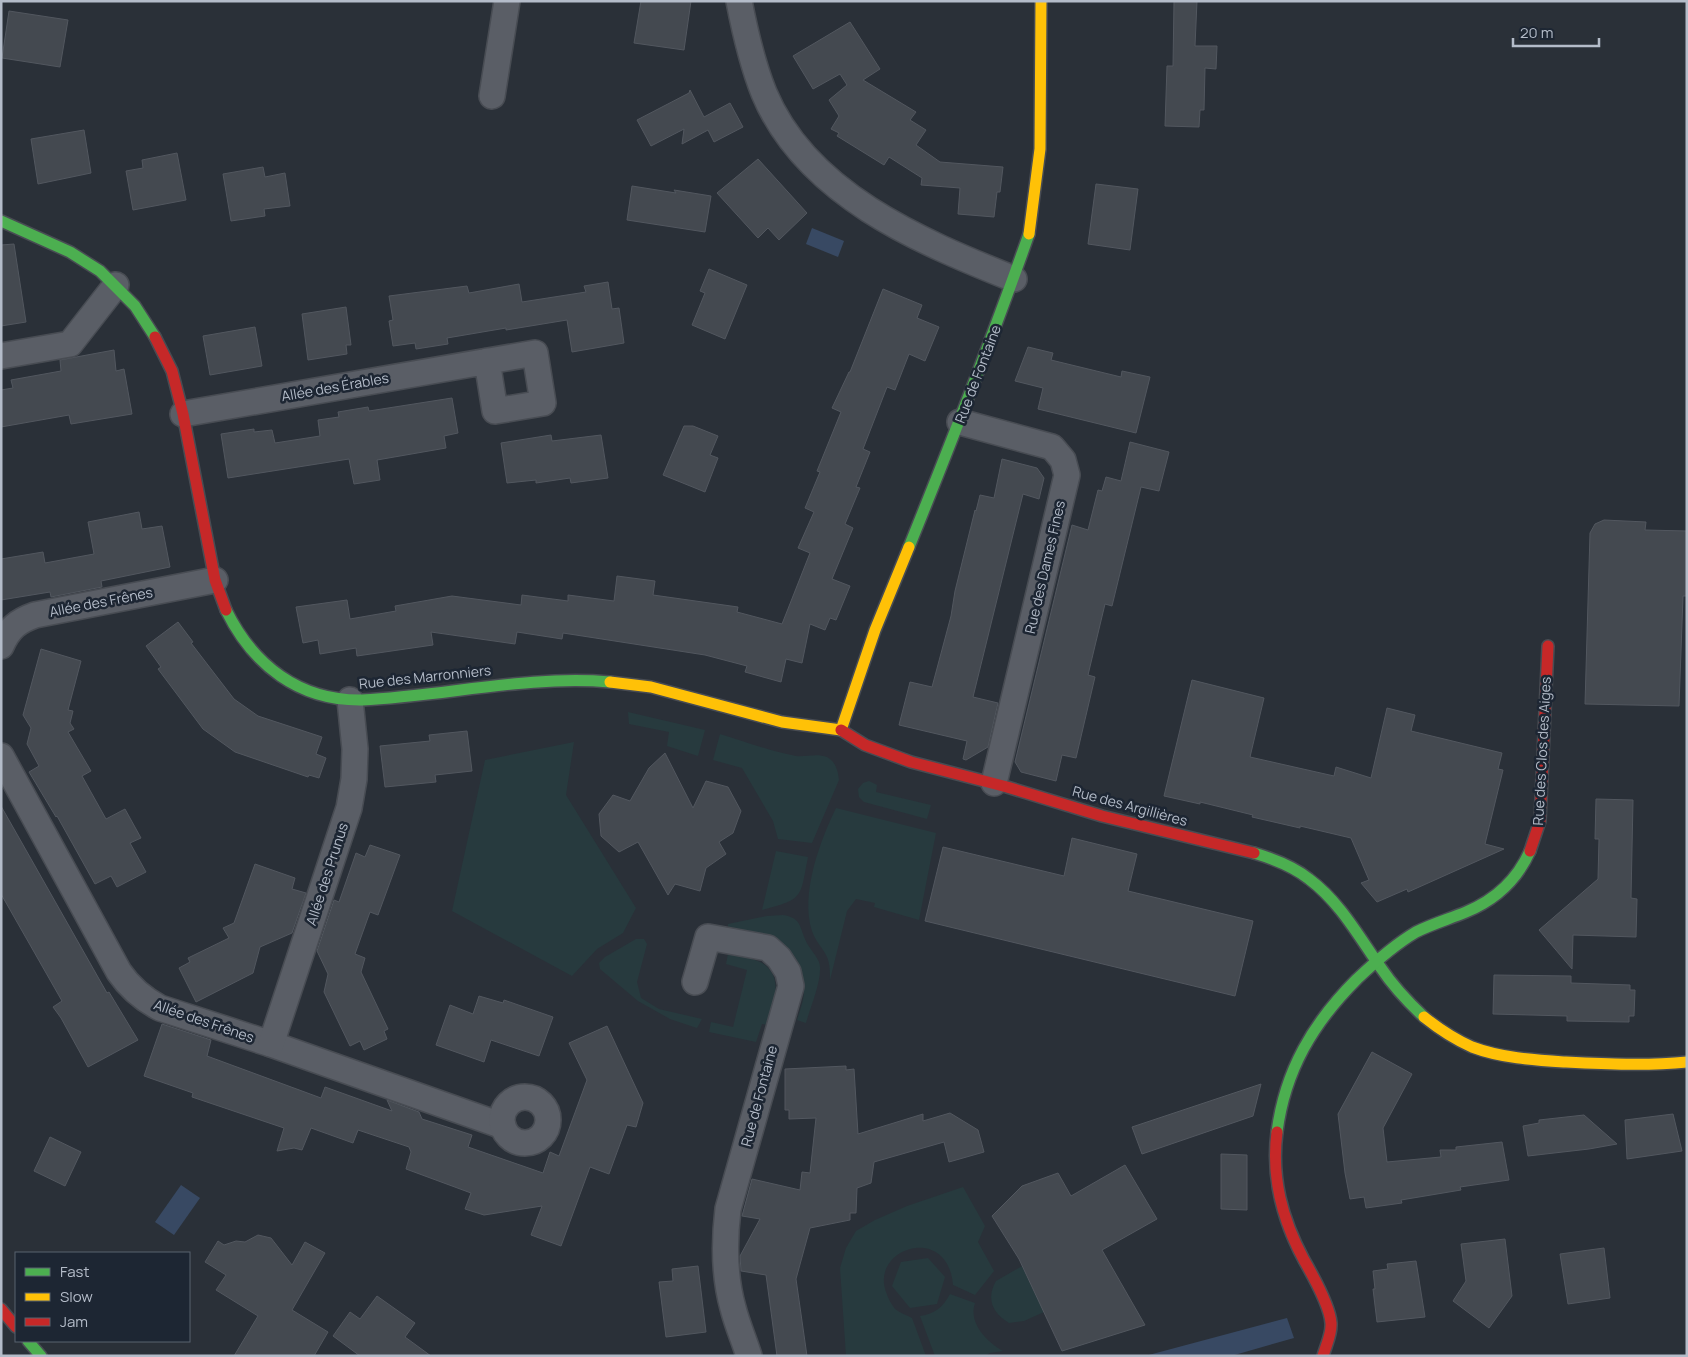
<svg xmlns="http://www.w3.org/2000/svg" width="1688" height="1357" font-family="Manrope,sans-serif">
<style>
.green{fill:#273a3e}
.water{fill:#384963}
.building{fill:#444950;stroke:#52575f}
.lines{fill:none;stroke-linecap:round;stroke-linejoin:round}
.street-casing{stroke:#484c53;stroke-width:28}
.fast-casing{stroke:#484c53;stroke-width:14}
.slow-casing{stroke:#484c53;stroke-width:14}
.jam-casing{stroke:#484c53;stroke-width:14}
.street{stroke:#5a5e66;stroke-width:25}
.fast{stroke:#4caf50;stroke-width:11}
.slow{stroke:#ffc107;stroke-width:11}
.jam{stroke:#c62828;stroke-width:11}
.labels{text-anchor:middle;stroke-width:5;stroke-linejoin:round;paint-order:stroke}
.street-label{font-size:14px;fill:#b4bcc9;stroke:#1d2633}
</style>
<rect width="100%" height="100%" fill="#2a3038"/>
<g class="green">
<polygon points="628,712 705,730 698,756 667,746 669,732 629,724"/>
<path d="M720,734C743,741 773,752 796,756C806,757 817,753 827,757C836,762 838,771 839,780L812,843L778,839L773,821L742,768L713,760Z"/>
<polygon points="574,742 566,795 636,908 623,933 597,949 572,976 452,911 485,760"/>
<polygon points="869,781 877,785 876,792 931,805 927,819 864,802 859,797 858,789 863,783"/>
<path d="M836,808L936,833L919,920L874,907L875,903L856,899L847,911L830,980C830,973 830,964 827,957C823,948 815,941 812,931C800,894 820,841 836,808Z"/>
<path d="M776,851L808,857C800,897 805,899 762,910Z"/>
<path d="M783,915C800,918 799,924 805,939C808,947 815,953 819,962C824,976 810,1008 806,1023L797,1020C800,1010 804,1000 804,990C804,966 789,944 766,935C755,931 740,930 728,927V924L767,916Z"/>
<polygon points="636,939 644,939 647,944 637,982 641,998 659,1009 702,1019 697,1028 670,1019 638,1001 600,969 599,963 605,957"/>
<path d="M728,954C738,956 753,958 762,963C785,977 773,1005 768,1025L762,1024L756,1042L709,1032L711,1022L733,1027L747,970L726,964Z"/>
<path d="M963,1187L985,1226L978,1242L994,1271L975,1295L953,1285C948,1223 870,1248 886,1292C888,1298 891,1304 895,1309C900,1313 907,1315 912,1318L926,1356H846L840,1268L846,1248L856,1231L875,1220L907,1206Z"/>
<polygon points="928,1258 945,1277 937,1304 910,1308 892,1286 901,1262"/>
<path d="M1022,1266L1044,1312L1024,1321L1009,1323C992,1313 986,1298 996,1281Z"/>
<path d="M950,1294L975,1303C968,1323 987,1342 1003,1351L990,1353L985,1356H935L920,1316C935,1314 943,1307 950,1294Z"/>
</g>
<g class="water">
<polygon points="812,228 844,241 838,257 806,244"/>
<polygon points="181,1185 200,1198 174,1235 155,1222"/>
<polygon points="1287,1318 1294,1338 1231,1356 1145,1356"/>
</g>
<g class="building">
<polygon points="641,1 691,1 684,50 634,43"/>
<polygon points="1174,1 1197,1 1195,46 1217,46 1216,69 1205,68 1204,110 1200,110 1199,127 1165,126 1167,66 1173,66"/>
<polygon points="9,11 68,20 60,67 2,58"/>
<polygon points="850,22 880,69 863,80 916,112 910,120 926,130 916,145 940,162 1003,167 1000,192 997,192 994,217 958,214 960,188 921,185 922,178 889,157 884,165 837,136 839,133 831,129 839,116 829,100 847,85 840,74 813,89 793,56"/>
<polygon points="690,90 704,117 730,103 743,127 714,142 708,130 682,144 684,129 651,146 637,120 689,93"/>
<polygon points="84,130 91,173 38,184 31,139"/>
<polygon points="177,153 186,200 133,210 126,171 143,168 142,160"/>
<polygon points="758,159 807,213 779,240 768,228 758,238 717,193"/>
<polygon points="263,167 265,177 285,173 290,206 264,209 265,216 231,221 223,174"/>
<polygon points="1096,184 1138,189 1130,250 1088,244"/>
<polygon points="632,186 676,193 674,190 711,196 705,232 627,220"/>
<polygon points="14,244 26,322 1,326 1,245"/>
<polygon points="709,269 747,285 725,339 692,325 705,293 700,291"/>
<polygon points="608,282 612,309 619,308 624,343 572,352 567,320 506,330 506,328 447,338 448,344 416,349 415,343 393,346 389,321 393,320 389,296 467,286 469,293 519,284 522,302 586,292 584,286"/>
<polygon points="883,289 922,305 917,318 939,327 925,361 909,354 895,390 887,387 863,449 870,452 856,487 860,488 845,524 853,528 832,579 850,586 836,620 830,618 825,630 810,624 802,663 786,659 781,682 745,672 747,666 705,655 563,633 562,639 517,632 515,644 431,632 433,645 357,656 356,648 320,654 318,640 303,643 296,607 347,600 350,619 396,611 395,606 452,596 521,605 522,595 568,601 568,595 614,601 617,576 655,581 653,595 738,607 737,612 782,624 810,553 798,548 814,512 805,508 820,472 817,471 841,412 832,408 849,372 850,372"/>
<polygon points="346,307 351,345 346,345 347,354 308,360 302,314"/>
<polygon points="255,327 262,366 210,375 203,336"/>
<polygon points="1028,347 1053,353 1051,360 1121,377 1122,371 1150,377 1136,433 1038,409 1043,388 1015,381"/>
<polygon points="114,350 116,371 124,369 132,414 71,424 69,415 1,427 1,390 13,388 11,380 61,371 60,360"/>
<polygon points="452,398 458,433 444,436 446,448 377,460 380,480 354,484 349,459 228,478 221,434 254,429 254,432 272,430 275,443 320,436 318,420 339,417 338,412 368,407 369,411"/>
<polygon points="684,426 693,426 718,436 710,455 718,458 705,492 663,475"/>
<polygon points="551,435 552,441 601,435 608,478 571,483 570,478 536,483 536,480 507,483 501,443"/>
<polygon points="1130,442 1169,452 1159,491 1141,487 1112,606 1105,604 1088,675 1095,677 1076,758 1062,755 1056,781 1021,772 1015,762 1072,525 1088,530 1098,490 1102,491 1106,477 1121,481"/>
<polygon points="1002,459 1037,468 1044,478 1039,499 1023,494 973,697 998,703 988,747 966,760 963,759 967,741 899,725 910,682 932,687 951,616 955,591 975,510 976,511 980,495 994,498"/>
<polygon points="139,512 142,529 162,526 170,567 101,581 102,587 51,597 50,592 1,600 1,559 43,552 45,563 94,554 88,522"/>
<polygon points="1604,520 1646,522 1645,530 1687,531 1687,596 1683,596 1679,706 1585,704 1590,533 1595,524"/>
<polygon points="178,622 193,642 191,643 234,699 258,716 322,737 316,754 326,758 319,778 309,775 308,777 235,752 203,729 158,669 161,667 146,646"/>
<polygon points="41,649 81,661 68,710 73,711 70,723 74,729 68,732 91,771 82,776 106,819 125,809 141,838 130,843 146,872 117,887 111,876 95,884 57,816 56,817 29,772 39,766 27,744 31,728 23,715"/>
<polygon points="1192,680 1264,698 1250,757 1334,776 1336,767 1371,778 1387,708 1415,715 1411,731 1502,753 1498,769 1503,770 1485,844 1504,849 1408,892 1407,889 1377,902 1361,883 1369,880 1351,838 1300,826 1300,828 1252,817 1253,815 1200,802 1200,804 1164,796"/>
<polygon points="467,731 472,771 435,775 436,782 385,787 380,746 430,741 429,735"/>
<polygon points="665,753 693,808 706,781 728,787 741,811 733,833 719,842 726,854 706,868 700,891 675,884 668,895 638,842 619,852 601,836 599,814 613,795 630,801 649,768"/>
<polygon points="1596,799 1633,800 1631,898 1637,899 1636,937 1573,935 1572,969 1539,930 1598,879 1599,839 1595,839"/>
<polygon points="1,806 107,993 109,992 138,1040 88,1067 61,1018 53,1007 62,1001 1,894"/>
<polygon points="1072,838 1137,854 1128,891 1253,921 1235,996 925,921 943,847 1064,876"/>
<polygon points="370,845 400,855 378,915 370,912 355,954 365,958 361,972 388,1029 384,1031 387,1039 364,1050 360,1041 350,1046 324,992 328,974 317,951 334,900 339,902 356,853 365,857"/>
<polygon points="255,864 295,878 292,889 306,893 292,933 260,947 253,973 196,1002 179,968 190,962 188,958 229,938 223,928 234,923"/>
<polygon points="1494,975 1571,976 1571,983 1630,985 1630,990 1635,990 1634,1016 1629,1016 1629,1022 1567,1021 1567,1016 1493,1014"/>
<polygon points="479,996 503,1003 504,1000 553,1017 539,1056 491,1040 484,1062 436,1045 450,1005 473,1014"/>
<polygon points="162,1024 211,1040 207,1056 321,1098 325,1087 392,1111 387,1100 419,1112 422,1119 472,1135 468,1147 543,1173 550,1152 559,1156 587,1080 569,1043 607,1026 643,1103 636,1127 627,1125 609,1174 590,1167 561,1246 531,1235 542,1206 484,1215 465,1209 471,1193 406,1169 411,1152 409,1147 358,1130 353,1143 311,1128 302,1150 294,1148 277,1151 284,1128 192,1097 193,1093 144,1076"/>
<polygon points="1372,1052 1412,1074 1383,1128 1387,1162 1441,1157 1440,1150 1456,1150 1456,1147 1502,1142 1509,1180 1460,1187 1461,1190 1401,1200 1402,1203 1366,1208 1364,1197 1350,1199 1345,1173 1338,1114"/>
<polygon points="846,1066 846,1070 854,1069 858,1134 923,1114 923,1121 950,1113 978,1130 984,1152 949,1162 944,1142 874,1162 871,1183 857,1188 856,1213 850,1213 850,1220 810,1228 796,1279 807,1356 777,1356 766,1275 741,1271 740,1256 760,1219 742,1216 752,1179 800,1190 802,1172 810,1173 816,1118 789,1119 789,1110 785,1110 785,1069"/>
<polygon points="1261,1084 1253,1116 1142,1154 1132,1127"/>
<polygon points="1673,1114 1682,1151 1627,1159 1625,1120"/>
<polygon points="1584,1115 1617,1144 1589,1149 1528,1156 1523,1126 1539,1123 1539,1120"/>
<polygon points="50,1137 81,1152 65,1186 34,1171"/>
<polygon points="1221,1154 1247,1155 1247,1210 1221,1209"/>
<polygon points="1125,1165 1157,1219 1102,1250 1145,1325 1062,1351 1019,1259 992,1216 1022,1186 1058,1173 1071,1196"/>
<polygon points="258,1235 271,1238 292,1265 305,1242 325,1253 292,1310 328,1332 314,1356 234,1356 258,1316 216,1290 226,1275 205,1262 218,1241 224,1245 236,1241 245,1242"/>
<polygon points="1505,1239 1512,1296 1489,1328 1453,1301 1466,1281 1461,1244"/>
<polygon points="1604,1248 1610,1298 1568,1304 1560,1254"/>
<polygon points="1416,1261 1425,1317 1377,1322 1373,1289 1375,1289 1373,1271 1388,1269 1387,1264"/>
<polygon points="698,1266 706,1332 666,1337 659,1282 673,1281 672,1269"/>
<polygon points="377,1296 415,1323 405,1337 431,1356 360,1356 333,1336 350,1312 360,1319"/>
</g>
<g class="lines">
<defs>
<g id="street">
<path d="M739,1C745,32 752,63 764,93C806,194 919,241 1014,279"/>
<polyline points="492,96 507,1"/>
<polyline points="1,356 70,344 116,285"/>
<polyline points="183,414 535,353 543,403 495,411 487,361"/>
<polyline points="960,422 1052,447 1063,460 1067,475 994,783"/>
<path d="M1,646C9,628 18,621 35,615L215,580"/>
<path d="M1,756L119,972C130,988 143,999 160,1008L271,1044L503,1126"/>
<path d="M695,982L708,937L768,948L779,958L788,972L791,986L728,1209C724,1242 724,1276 733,1308C737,1324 744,1340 749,1356"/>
<polyline points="271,1044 349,808 354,779 355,749 350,700"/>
<circle cx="525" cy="1120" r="23"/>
</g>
<g id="fast">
<polyline points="1,221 70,252 100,271 135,306 155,337"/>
<path d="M909,547C951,443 992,339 1029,234"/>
<path d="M226,610C253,665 299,701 362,700C446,696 527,675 610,682"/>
<path d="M1254,853C1274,859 1293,866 1309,879C1340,902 1359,937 1381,968C1393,986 1408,1002 1424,1017"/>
<path d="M1277,1132C1285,1070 1313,1023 1357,979C1375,962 1394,945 1416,932C1432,924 1449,919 1466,912C1495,900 1517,880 1530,851"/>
<polyline points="28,1341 41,1356"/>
</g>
<g id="slow">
<polyline points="1029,234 1040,149 1041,1"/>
<polyline points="610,682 651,687 782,722 841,730"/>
<polyline points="841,730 875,630 909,547"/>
<path d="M1424,1017C1439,1029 1454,1039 1472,1047C1501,1058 1534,1060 1565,1062C1606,1064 1646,1066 1687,1062"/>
</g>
<g id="jam">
<polyline points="155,337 172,371 183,414 215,580 226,610"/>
<polyline points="841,730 865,745 911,762 1007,787 1102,816 1254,853"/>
<polyline points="1530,851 1540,821 1548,646"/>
<path d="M1277,1132C1271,1178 1282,1219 1304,1260C1312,1274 1330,1307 1331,1323C1332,1334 1326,1345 1323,1356"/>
<polyline points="1,1309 16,1327"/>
</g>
</defs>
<use href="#street" class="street-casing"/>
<use href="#fast" class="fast-casing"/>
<use href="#slow" class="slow-casing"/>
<use href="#jam" class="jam-casing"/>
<use href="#street" class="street"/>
<use href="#fast" class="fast"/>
<use href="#slow" class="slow"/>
<use href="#jam" class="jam"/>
</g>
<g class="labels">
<g class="street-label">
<text transform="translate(978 374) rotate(-69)" y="5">Rue de Fontaine</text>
<text transform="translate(335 387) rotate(-10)" y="5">Allée des Érables</text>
<text transform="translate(1045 567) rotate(-77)" y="5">Rue des Dames Fines</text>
<text transform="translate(101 602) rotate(-11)" y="5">Allée des Frênes</text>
<text transform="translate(425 677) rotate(-6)" y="5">Rue des Marronniers</text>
<text transform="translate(1542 751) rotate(-87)" y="5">Rue des Clos des Aiges</text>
<text transform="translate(1130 806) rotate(15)" y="5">Rue des Argillières</text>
<text transform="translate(327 874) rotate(-72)" y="5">Allée des Prunus</text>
<text transform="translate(204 1021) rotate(19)" y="5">Allée des Frênes</text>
<text transform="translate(759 1096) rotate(-75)" y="5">Rue de Fontaine</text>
</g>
</g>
<rect width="1688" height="1357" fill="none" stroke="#b4bcc9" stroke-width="5"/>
<rect x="15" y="1252" width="175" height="90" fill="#1d2633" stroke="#59626f"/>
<rect x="25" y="1268" width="25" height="8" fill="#4caf50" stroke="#59626f"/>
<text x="60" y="1277" font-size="15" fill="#b4bcc9">Fast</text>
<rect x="25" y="1293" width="25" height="8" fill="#ffc107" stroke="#59626f"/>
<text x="60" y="1302" font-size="15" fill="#b4bcc9">Slow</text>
<rect x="25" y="1318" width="25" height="8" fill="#c62828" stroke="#59626f"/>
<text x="60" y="1327" font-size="15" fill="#b4bcc9">Jam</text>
<path d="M1513 38v8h86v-8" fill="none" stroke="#b4bcc9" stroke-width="2.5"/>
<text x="1520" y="38" font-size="15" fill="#b4bcc9" stroke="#1d2633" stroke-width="4" paint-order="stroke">20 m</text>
</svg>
